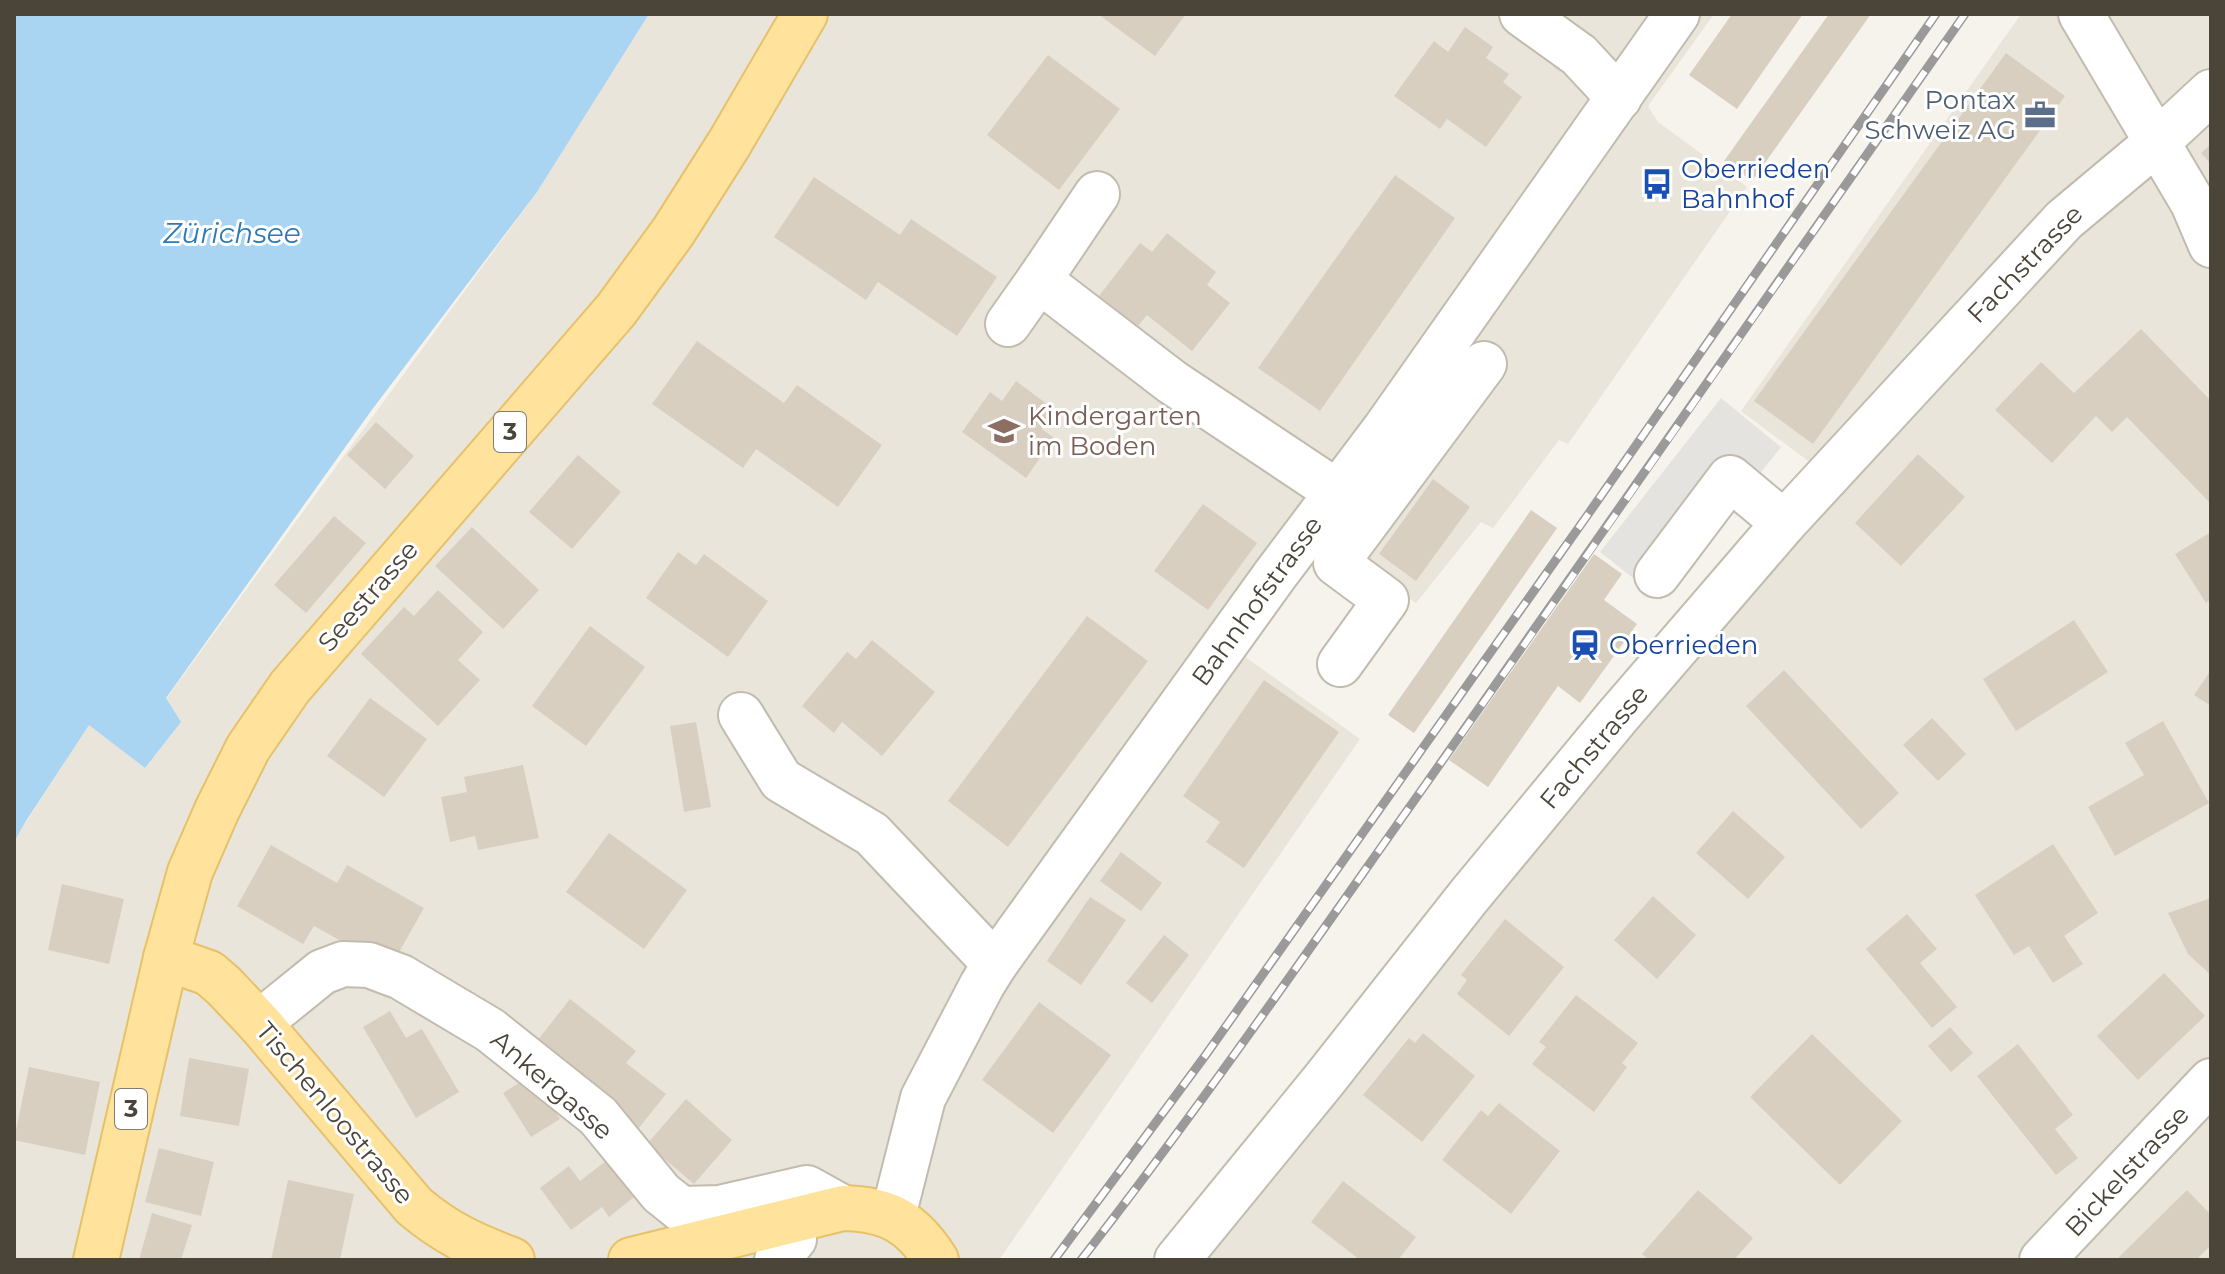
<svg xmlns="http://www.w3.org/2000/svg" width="2225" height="1274" font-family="Montserrat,sans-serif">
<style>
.residential{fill:#eae5da}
.parking{fill:#e5e3e0}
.water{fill:#a9d4f2}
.building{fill:#d8cfc1}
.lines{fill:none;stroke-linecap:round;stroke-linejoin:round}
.minor-casing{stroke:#c2bbae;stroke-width:48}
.major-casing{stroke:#e6c16a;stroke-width:48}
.minor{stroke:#fff;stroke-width:44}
.major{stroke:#ffe39c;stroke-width:44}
.rail-casing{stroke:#9a9a9a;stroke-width:9}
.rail{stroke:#fff;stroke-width:6;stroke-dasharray:18;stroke-linecap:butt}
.labels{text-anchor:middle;stroke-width:6;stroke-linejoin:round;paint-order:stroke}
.shield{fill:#fff;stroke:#817c74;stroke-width:2}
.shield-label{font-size:24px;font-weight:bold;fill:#4b4439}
.service-label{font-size:26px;fill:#4e5e75;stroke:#fff;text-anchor:end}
.transit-label{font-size:26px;fill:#164399;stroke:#fff;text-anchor:start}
.street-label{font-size:26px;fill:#4b4439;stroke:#fff}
.education-label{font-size:26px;fill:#785e54;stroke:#fff;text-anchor:start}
.water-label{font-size:28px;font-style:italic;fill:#2e7ab2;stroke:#fff}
</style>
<rect width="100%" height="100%" fill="#f6f3ec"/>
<g class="residential">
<polygon points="649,14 1714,14 1648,106 1658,122 1747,187 1568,444 1559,440 1493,528 1481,522 1416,603 1327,543 1244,656 1360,739 999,1260 14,1260 14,841 89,724 145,768 180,723 166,699 537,192"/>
<polygon points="2021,14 2211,14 2211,1260 1162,1260 1819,469 1741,411"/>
</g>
<polygon class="parking" points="1721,398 1781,447 1661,600 1600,552"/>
<polygon class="water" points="14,14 649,14 537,192 371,411 166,698 181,722 145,768 89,725 26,821 14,842"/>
<g class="building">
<polygon points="1098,14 1186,14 1155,56"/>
<polygon points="1732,14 1803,14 1737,109 1689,75"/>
<polygon points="1829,14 1871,14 1752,181 1724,161"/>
<polygon points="1465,27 1493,47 1486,58 1509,74 1503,82 1522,97 1486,147 1447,119 1440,129 1394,96 1434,41 1448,52"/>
<polygon points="2006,53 2065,96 1813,444 1754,401"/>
<polygon points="1048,55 1120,109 1059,190 987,135"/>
<polygon points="2211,144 2211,164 2201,153"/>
<polygon points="1395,175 1455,218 1320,411 1258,368"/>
<polygon points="814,177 900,235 911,219 997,277 957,336 878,282 866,300 774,237"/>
<polygon points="1167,233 1216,272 1207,285 1230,303 1192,351 1147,315 1138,326 1099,296 1140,243 1152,252"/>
<polygon points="2141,329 2211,401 2211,504 2127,417 2112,432 2096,416 2052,463 1995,410 2041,362 2074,393"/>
<polygon points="697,341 784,403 797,385 882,445 838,507 756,449 743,468 652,404"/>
<polygon points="1016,381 1055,410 1042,429 1054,438 1026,478 962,432 990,392 1002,401"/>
<polygon points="376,422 414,456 385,489 347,455"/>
<polygon points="1918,454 1965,497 1901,566 1855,523"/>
<polygon points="578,455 621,492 572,549 529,512"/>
<polygon points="1433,479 1470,507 1416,581 1379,554"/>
<polygon points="1203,504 1257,543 1208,610 1154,571"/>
<polygon points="1531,510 1557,528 1414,733 1388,715"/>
<polygon points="334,516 366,543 306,613 274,585"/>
<polygon points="472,527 539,590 503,629 435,566"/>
<polygon points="2211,532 2211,599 2206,603 2175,554"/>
<polygon points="678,552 696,565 704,554 768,601 728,657 646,598"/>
<polygon points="1594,554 1622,574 1604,600 1637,624 1580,703 1558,686 1488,787 1449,760"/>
<polygon points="438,590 483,632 458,660 480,680 438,726 361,654 404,607 414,616"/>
<polygon points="1087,616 1148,661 1008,847 948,801"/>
<polygon points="2074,620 2108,672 2016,731 1983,679"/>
<polygon points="590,626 645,667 586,746 532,706"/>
<polygon points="872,640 935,692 882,756 842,722 834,733 802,706 847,652 856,659"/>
<polygon points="1784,670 1899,793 1861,829 1746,706"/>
<polygon points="2211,670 2211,706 2194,695"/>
<polygon points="1264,680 1339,732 1244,868 1206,842 1220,822 1183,796"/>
<polygon points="370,698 427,739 384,797 327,756"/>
<polygon points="1932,718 1966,754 1938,781 1903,745"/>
<polygon points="2163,721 2209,803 2115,856 2088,807 2144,775 2125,743"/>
<polygon points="696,722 711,807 684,812 670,726"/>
<polygon points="523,765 539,838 478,850 475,836 450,842 441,797 467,792 464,777"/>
<polygon points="1733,811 1785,857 1748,899 1696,853"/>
<polygon points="609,833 687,890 644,949 566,892"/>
<polygon points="2053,844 2098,913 2064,936 2083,964 2053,983 2029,946 2014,955 1975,895"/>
<polygon points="271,845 337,883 347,865 424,908 390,968 314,926 303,944 237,906"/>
<polygon points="1121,852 1162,883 1141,911 1100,881"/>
<polygon points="62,884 124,899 109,964 48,950"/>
<polygon points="1653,896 1696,935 1657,979 1614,940"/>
<polygon points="1090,897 1126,920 1081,985 1047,961"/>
<polygon points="2211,898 2211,975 2188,954 2168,913"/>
<polygon points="1907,914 1937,949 1920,963 1957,1007 1932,1028 1866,949"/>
<polygon points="1505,919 1564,967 1509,1036 1457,994 1467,980 1461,975"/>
<polygon points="1164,935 1189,955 1152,1003 1126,983"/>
<polygon points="2164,973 2205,1016 2138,1080 2097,1036"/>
<polygon points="1576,995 1638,1043 1622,1063 1627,1067 1594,1112 1532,1064 1546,1047 1539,1042"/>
<polygon points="570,999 636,1051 626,1063 666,1094 638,1129 598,1098 530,1050"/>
<polygon points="1039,1002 1111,1055 1053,1133 982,1080"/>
<polygon points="390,1011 406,1038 422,1029 459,1092 416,1118 363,1027"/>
<polygon points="1950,1027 1973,1053 1951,1072 1928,1046"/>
<polygon points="1423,1033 1475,1076 1422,1142 1363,1095 1409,1038 1415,1043"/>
<polygon points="1812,1034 1902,1121 1840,1185 1750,1097"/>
<polygon points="2018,1044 2073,1115 2055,1129 2078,1158 2056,1175 1977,1076"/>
<polygon points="189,1058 249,1069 239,1126 180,1116"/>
<polygon points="29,1067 100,1082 85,1155 14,1140"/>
<polygon points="531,1075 560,1119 531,1137 503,1093"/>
<polygon points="686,1099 732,1140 694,1184 647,1144"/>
<polygon points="1499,1103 1560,1151 1511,1214 1442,1160 1481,1110 1488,1116"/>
<polygon points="159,1148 214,1162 201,1216 145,1202"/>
<polygon points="606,1161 634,1197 609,1217 602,1207 571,1230 540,1188 569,1166 580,1181"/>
<polygon points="288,1180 354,1194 340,1260 271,1260"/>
<polygon points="1343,1181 1416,1237 1398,1260 1360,1260 1311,1222"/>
<polygon points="1698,1190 1753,1238 1734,1260 1649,1260 1642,1254"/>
<polygon points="2187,1190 2211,1215 2211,1245 2196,1260 2116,1260"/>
<polygon points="152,1213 192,1225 181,1260 139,1260"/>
</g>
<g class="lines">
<defs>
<g id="minor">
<polyline points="1522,14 1579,55 1619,98"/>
<polyline points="2081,14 2193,203 2211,245"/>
<polyline points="1097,194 1039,280 1172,382 1337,492"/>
<polyline points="1008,324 1039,280"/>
<polyline points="1657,575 1730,478 1784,523"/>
<polyline points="1340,664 1386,600 1336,563 1484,364"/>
<polyline points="741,715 781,780 872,834 995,964"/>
<polyline points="259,1023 322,972 343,964 369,965 401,977 490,1030 598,1116 661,1193 681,1209 720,1208 807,1188 843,1208"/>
<polyline points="893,1216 923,1098 982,985 995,964 1275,575 1385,429 1677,14"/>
<polyline points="777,1260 794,1239 792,1220"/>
<polyline points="1177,1260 1324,1080 1469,896 1617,717 1784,523 2064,220 2156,143 2211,92"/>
<polyline points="2042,1260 2211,1081"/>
</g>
<g id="major">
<path d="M166,958L209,973L224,986L259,1023L414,1206C446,1233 472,1245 512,1260"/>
<polyline points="96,1260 166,958 190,872 217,810 248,748 290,687 616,310 673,232 729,144 805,14"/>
<path d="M631,1260L843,1208C888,1209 912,1222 936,1260"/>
</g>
</defs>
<use href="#minor" class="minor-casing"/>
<use href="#major" class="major-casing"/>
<use href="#minor" class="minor"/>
<use href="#major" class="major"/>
<defs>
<g id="rail">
<polyline points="1054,1260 1205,1056 1589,513 1936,14"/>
<path d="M1081,1260C1202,1105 1314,942 1428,781C1608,527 1786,270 1965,14"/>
</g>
</defs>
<use href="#rail" class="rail-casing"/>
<use href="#rail" class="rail"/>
</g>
<defs>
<symbol id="office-bare" viewBox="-9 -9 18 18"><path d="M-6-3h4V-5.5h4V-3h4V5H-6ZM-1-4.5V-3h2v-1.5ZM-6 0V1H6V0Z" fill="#5c6f8a" stroke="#fff" stroke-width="2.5" paint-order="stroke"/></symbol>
<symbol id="bus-bare" viewBox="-9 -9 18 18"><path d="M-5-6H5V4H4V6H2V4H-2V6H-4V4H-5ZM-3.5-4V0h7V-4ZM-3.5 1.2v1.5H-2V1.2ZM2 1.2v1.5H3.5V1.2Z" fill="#1a4fb4" stroke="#fff" stroke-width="2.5" paint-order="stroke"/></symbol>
<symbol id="school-bare" viewBox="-9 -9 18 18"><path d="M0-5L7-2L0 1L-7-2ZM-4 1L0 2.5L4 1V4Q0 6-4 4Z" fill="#8d6e63" stroke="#fff" stroke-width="2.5" paint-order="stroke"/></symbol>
<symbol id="station-bare" viewBox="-9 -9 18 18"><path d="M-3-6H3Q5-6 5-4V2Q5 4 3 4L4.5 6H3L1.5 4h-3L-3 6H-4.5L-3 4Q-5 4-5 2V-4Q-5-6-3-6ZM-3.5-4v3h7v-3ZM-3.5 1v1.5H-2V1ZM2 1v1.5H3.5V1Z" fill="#1a4fb4" stroke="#fff" stroke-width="2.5" paint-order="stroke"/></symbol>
</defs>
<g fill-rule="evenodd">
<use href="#office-bare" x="2018" y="93" width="44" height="44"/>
<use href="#bus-bare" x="1635" y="162" width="44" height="44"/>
<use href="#school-bare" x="982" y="409" width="44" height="44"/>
<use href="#station-bare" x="1563" y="623" width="44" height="44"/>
</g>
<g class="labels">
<g class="shield">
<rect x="494" y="412" width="32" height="40" rx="6"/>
<rect x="115" y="1089" width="32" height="40" rx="6"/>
</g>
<g class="shield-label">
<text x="510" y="440">3</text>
<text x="131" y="1117">3</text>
</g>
<g class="service-label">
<text x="2016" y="109">Pontax<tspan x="2016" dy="30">Schweiz AG</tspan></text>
</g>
<g class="transit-label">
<text x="1681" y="178">Oberrieden<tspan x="1681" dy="30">Bahnhof</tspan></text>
<text x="1609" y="654">Oberrieden</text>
</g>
<g class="street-label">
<text transform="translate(2025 264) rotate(-46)" y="9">Fachstrasse</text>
<text transform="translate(368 596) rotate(-49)" y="9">Seestrasse</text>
<text transform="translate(1257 601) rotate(-54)" y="9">Bahnhofstrasse</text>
<text transform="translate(1594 747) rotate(-50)" y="9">Fachstrasse</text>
<text transform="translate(552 1085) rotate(41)" y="9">Ankergasse</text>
<text transform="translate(335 1113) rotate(50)" y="9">Tischenloostrasse</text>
<text transform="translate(2127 1171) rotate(-47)" y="9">Bickelstrasse</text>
</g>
<g class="education-label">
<text x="1028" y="425">Kindergarten<tspan x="1028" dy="30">im Boden</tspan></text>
</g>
<g class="water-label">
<text x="232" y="243">Zürichsee</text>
</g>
</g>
<rect width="2225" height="1274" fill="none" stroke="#4b4439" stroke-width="32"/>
</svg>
